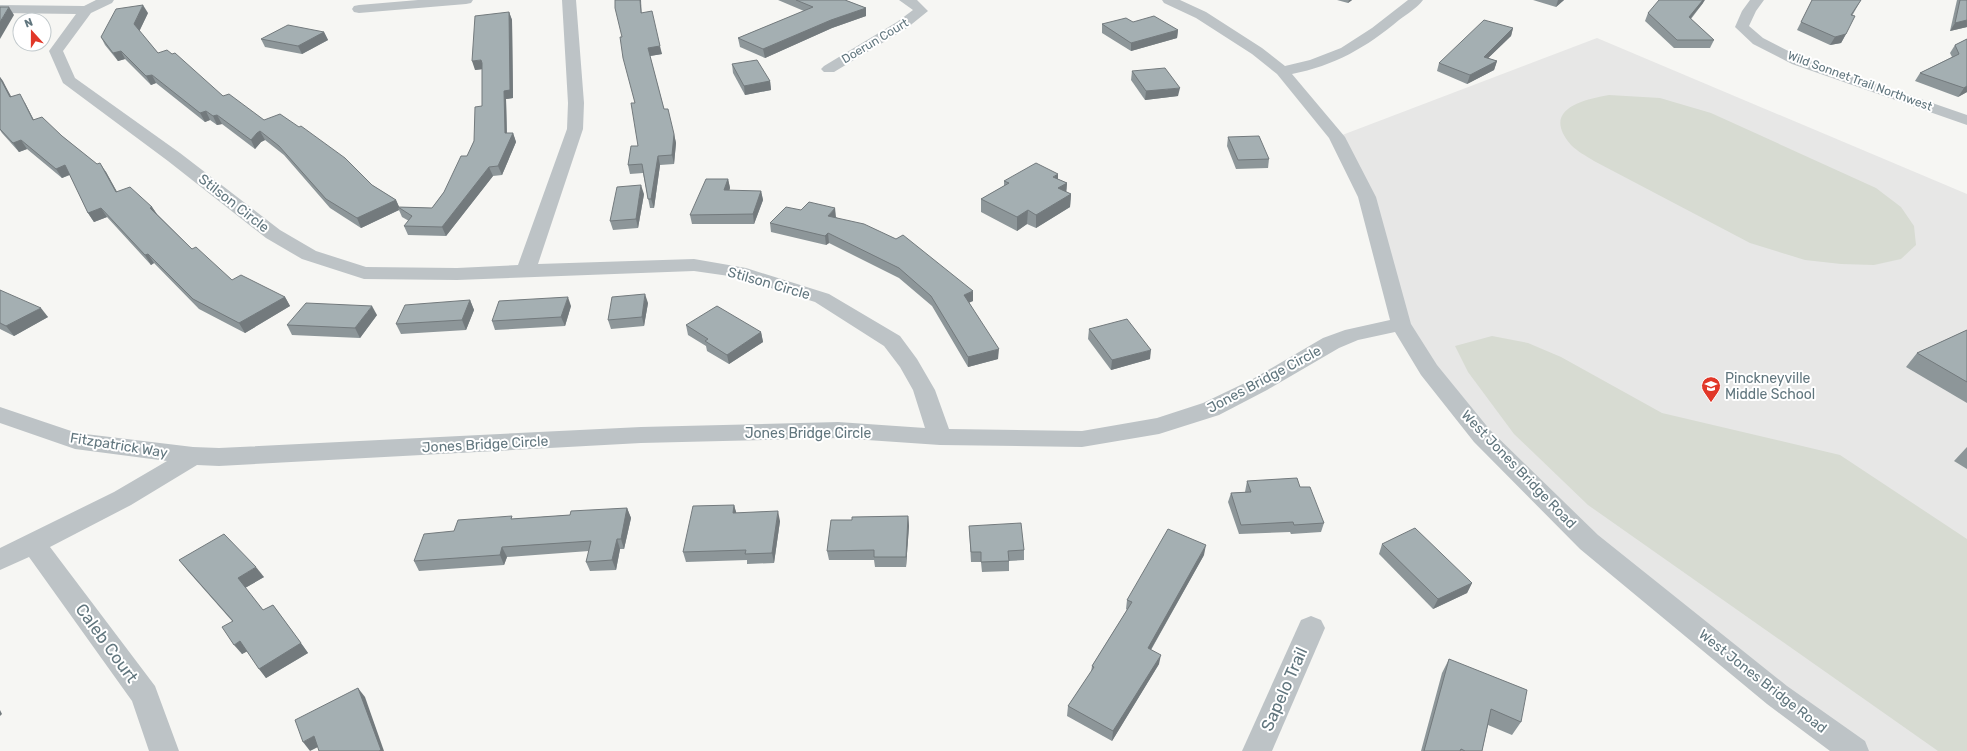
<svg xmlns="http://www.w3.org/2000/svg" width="1967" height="751" font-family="Rubik,sans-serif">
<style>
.built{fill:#e7e7e6}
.green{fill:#d7dbd2}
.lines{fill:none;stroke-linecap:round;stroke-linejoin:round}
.minor{fill:#bdc3c6;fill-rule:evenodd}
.wall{fill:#8d9699}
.shaded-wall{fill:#737a7d}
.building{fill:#a4afb2;stroke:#737a7d}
.labels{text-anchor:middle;stroke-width:4;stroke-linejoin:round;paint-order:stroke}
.far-street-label{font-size:12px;fill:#61767e;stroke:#fff}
.street-label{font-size:14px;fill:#61767e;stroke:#fff}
.poi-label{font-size:14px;fill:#61767e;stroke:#fff;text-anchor:start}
.near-street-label{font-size:17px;fill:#61767e;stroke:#fff}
</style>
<rect width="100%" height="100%" fill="#f6f6f3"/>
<polygon class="built" points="1597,38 1967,194 1967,751 1862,751 1589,542 1429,370 1390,284 1337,137"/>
<g class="green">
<path d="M1609,95L1660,98L1711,113L1876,188L1901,207L1914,226L1916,245L1901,259L1874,265L1841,264L1805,260L1750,243L1594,161C1586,156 1577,151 1571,145C1541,110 1581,100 1609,95Z"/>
<polygon points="1492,336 1528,343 1561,357 1662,413 1840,455 1967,539 1967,751 1938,751 1588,505 1514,434 1468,372 1455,346"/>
</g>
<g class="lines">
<g class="minor">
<path d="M96,0H114L112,3L91,13L63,51L75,78L180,153L280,230L316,251L366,267L457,268L518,265L567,129L568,103L562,0H576L584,103L583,129L538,264L694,259L746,268L829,294L900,336L917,359L935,390L949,429L1082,431L1157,418L1203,403L1251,380L1323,338L1345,330L1390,320L1358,197L1329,138L1277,74L1252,54L1196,18L1164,3L1162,0H1180L1206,12L1262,48L1285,66L1310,60L1341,48L1372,28L1408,0H1423C1417,8 1407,14 1399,20C1367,47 1334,66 1292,74L1345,137L1376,197L1411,324L1437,365L1490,430L1598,535L1787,686L1865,741L1869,751H1830L1767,704L1580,549L1474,442L1421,375L1395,332L1358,340L1339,348L1267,390L1219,415L1159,434L1082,447L940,445L838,438L641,443L219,466L197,465L131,505L50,547L155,686L179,751H149L132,701L29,557L0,570V548L114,492L167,461L75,449L0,423V407L77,433L193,447L219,448L641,427L838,422L925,428L913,390L900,367L884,346L815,302L736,277L694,271L457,280L364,279L302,259L266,238L168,161L63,83L49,51L76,14L0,13V5L84,6Z"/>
<polygon points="418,0 473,0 471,3 466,4 359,13 354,12 352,9 354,6 359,5"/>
<polygon points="899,0 917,0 928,11 907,28 834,72 824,72 821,69 824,66 897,22 913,10"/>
<polygon points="1750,0 1764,0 1756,11 1749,26 1763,38 1802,58 1967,115 1967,125 1792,64 1753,44 1735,27 1742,11"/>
<polygon points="1311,616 1321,620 1325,628 1272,751 1242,751 1301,620"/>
</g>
</g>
<g class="wall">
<polygon points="778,0 845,0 866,8 866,16 832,28 765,58 740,47 738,38 804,11"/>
<polygon points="1337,0 1352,0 1348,3"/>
<polygon points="1533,0 1564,0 1556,7"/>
<polygon points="1812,0 1861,0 1852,16 1846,34 1841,43 1830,45 1797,30"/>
<polygon points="1957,0 1967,0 1967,27 1950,31"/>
<polygon points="1703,3 1691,19 1714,40 1710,48 1674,48 1645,21 1648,13"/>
<polygon points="509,12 512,20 513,98 506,99 507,133 513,133 516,142 502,175 493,176 446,236 408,235 404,226 409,221 402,217 399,210 361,228 330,208 284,155 265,140 261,142 255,149 222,124 217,125 210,120 205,122 156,83 151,85 125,59 118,61 105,45 101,37 148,13 139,31 158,53 223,96 264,120 372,185 396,200 399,207 432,208 444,192 467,156 474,141 482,106 482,69 475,70"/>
<polygon points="642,13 662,54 650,56 664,109 674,134 676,143 674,164 660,165 654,208 650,208 643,173 630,174 628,165 638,146 635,103 622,37"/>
<polygon points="1133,22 1178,30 1177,38 1131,51 1102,33 1102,24"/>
<polygon points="1513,28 1511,36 1488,58 1497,61 1494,70 1467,84 1437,71 1439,63"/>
<polygon points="324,32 328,40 302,54 265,47 261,39"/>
<polygon points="1967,39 1967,92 1958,97 1915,81 1920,73 1952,57 1950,53 1955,45"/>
<polygon points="732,64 770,81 771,90 745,95 733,73"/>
<polygon points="1132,71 1178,96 1145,100 1131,80"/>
<polygon points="0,77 11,96 25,103 34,120 62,136 106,172 117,192 152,207 157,214 192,249 232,280 285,297 290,306 245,333 199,309 154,263 151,265 107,217 94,222 88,213 70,175 62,178 27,149 19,152 2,133 0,130"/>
<polygon points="1228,137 1269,159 1268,168 1236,169 1227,146"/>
<polygon points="728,179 730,188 729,191 761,191 763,200 754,224 692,224 690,215"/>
<polygon points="1058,179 1067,183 1066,192 1071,194 1070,207 1036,228 1027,224 1017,231 981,212 981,199 1004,186 1004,181"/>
<polygon points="644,194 638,228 613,230 610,221"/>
<polygon points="836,217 973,301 969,302 998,359 968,367 932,306 899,278 829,243 826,245 771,232 770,223"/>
<polygon points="0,290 48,317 14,336 0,329"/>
<polygon points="470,300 474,310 466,330 401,334 396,324"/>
<polygon points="648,303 644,326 611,329 608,320"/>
<polygon points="571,306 565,326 495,330 492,321"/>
<polygon points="377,315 360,338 292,335 287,325"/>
<polygon points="686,325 761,332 763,342 729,364 707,351 706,346 688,335"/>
<polygon points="1089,329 1150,359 1111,370 1088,339"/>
<polygon points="1967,330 1967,403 1906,367 1917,353"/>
<polygon points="1967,447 1967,469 1954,461"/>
<polygon points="1247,481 1300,487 1324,523 1321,532 1291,534 1290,532 1239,534 1228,502 1231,493 1245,492"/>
<polygon points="734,505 736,513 780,521 774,563 747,564 747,560 686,562 683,552"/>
<polygon points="627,508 631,518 624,549 620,549 616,570 590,571 586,562 589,551 507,557 504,565 419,571 414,561 454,531 513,519 570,515"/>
<polygon points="908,516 909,526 906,567 875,567 874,560 829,560 827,551 852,520"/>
<polygon points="969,526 1024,550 1024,560 1009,561 1009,571 982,572 981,562 971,562"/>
<polygon points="1382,544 1472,583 1467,593 1433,609 1379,554"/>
<polygon points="1204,555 1151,650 1159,664 1112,741 1067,716 1068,706 1091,672 1092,666 1127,610 1126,609 1127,600"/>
<polygon points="179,560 264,577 245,588 263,610 273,605 308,653 266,678 247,651 242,654 232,621 187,570"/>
<polygon points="1449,659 1521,722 1512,735 1488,725 1482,751 1421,751 1442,673"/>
</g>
<g class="shaded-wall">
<polygon points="640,0 641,0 642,21 641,13"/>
<polygon points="1349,0 1352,0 1348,3"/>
<polygon points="1558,0 1564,0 1556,7"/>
<polygon points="1702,0 1705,0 1703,3 1685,25 1689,17"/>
<polygon points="143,5 148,13 139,32 134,24"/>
<polygon points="9,7 14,15 0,39 0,22"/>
<polygon points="866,8 866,16 832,28 765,58 763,49 831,20"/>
<polygon points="509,12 512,20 513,98 506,99 507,142 505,133 504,91"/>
<polygon points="1967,20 1967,27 1950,31 1955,23"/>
<polygon points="1513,28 1511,36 1481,65 1484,57"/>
<polygon points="1178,30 1177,38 1131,51 1131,43"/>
<polygon points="324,32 328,40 302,54 298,46"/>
<polygon points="1846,34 1841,43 1830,45 1835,37"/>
<polygon points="660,46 662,54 650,56 648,48"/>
<polygon points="121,51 125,59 118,61 113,53"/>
<polygon points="481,60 484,69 475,70 472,61"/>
<polygon points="1497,61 1494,70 1467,84 1470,75"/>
<polygon points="152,75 156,83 151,85 146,76"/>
<polygon points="0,77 3,81 15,105 10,97 0,78"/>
<polygon points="770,81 771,90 745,95 744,86"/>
<polygon points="1967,86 1967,92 1958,97 1964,88"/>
<polygon points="1180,88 1178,96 1145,100 1146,91"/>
<polygon points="20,94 25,103 38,129 33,120"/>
<polygon points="206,111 210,120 205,122 200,113"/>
<polygon points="217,115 222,124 217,125 213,116"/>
<polygon points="260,131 265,140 261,142 255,149 251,140 257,133"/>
<polygon points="513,133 516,142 502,175 498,166"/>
<polygon points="674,134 676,143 674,164 672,155"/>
<polygon points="21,140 27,149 19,152 13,143"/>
<polygon points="658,156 660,165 654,208 651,199"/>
<polygon points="100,163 106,172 122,201 116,192"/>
<polygon points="65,165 71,174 62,178 56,169"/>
<polygon points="489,167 493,176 446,236 442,227"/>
<polygon points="1058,174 1058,187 1053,177"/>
<polygon points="728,179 730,188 726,200 724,190"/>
<polygon points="1067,183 1066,196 1058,188"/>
<polygon points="641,185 644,194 638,228 636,219"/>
<polygon points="761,191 763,200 754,224 753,214"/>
<polygon points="1071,194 1070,207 1036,228 1036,215"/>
<polygon points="396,200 400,209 398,207 399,210 361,228 357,218"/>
<polygon points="152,207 158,216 150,208"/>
<polygon points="101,208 107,217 94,222 88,213"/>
<polygon points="835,208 836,217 829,225 828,216"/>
<polygon points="1028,210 1027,224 1017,231 1017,217"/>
<polygon points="828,233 829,243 826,245 825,236"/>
<polygon points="148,254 154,263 151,265 145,255"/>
<polygon points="973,291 973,301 964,305 964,295"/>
<polygon points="645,294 648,303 644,326 642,317"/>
<polygon points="285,297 290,306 245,333 239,323"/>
<polygon points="568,297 571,306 565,326 561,317"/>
<polygon points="470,300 474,310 466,330 462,320"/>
<polygon points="372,306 377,315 360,338 355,328"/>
<polygon points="41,308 48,317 14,336 6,326"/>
<polygon points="761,332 763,342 729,364 727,355"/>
<polygon points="999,349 998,359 968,367 968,357"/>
<polygon points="1151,350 1150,359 1111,370 1112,360"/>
<polygon points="734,505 737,515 733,513"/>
<polygon points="627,508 631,518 624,549 621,539"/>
<polygon points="778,511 780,521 774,563 772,553"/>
<polygon points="908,516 909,526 906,567 906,557"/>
<polygon points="617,539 620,549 616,570 612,560"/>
<polygon points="1206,545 1204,555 1146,658 1148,648"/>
<polygon points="502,547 507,557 504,565 500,555"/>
<polygon points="256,567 264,577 245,588 238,578"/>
<polygon points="1472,583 1467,593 1433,609 1438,599"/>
<polygon points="240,641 248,651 242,654 234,645"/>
<polygon points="301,643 308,653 266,678 259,669"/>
<polygon points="1161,655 1159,664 1112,741 1113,731"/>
<polygon points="358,688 365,697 384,751 379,751"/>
<polygon points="0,710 2,714 0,716"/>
<polygon points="314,736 322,745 310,751 303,742"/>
</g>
<g class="building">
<polygon points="615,0 640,0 641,13 652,11 660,46 648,48 664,109 668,109 674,134 672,155 658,156 651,199 648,199 642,164 628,165 631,146 638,146 631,103 635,103 623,58 620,37 622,37 615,8"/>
<polygon points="796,0 845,0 866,8 831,20 763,49 738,38 813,7"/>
<polygon points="1659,0 1703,0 1689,17 1714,40 1677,40 1648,13"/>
<polygon points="1812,0 1861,0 1851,15 1855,16 1846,34 1835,37 1801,22"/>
<polygon points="1960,0 1967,0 1967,20 1955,23"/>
<polygon points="143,5 134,24 158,53 167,50 172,54 175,53 223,96 229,94 264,120 280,114 299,127 301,126 345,158 372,185 396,200 357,218 326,199 279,146 260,131 257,133 251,140 217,115 213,116 206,111 200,113 152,75 146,76 121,51 113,53 101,37 116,9"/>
<polygon points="0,7 9,7 0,22"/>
<polygon points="509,12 510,90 504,91 505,133 513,133 498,166 489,167 442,227 404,226 412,216 398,207 432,208 444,192 461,156 467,156 474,141 475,107 482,106 482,63 481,60 472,61 475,16"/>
<polygon points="1154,16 1178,30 1131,43 1102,24 1126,18 1133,22"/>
<polygon points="1484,20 1513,28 1484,57 1497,61 1470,75 1439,63"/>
<polygon points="288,25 324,32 298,46 261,39"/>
<polygon points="1967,39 1967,86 1964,88 1920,73 1959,54 1955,45"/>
<polygon points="757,60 770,81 744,86 732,64"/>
<polygon points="1165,68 1180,88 1146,91 1132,71"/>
<polygon points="0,78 10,97 20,94 33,120 42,117 62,136 97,164 100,163 116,192 130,187 152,207 150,208 192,249 196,247 232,280 241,275 285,297 239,323 193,299 148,254 145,255 101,208 88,213 65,165 56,169 21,140 13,143 0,129"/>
<polygon points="1259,136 1269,159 1238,160 1228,137"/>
<polygon points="1036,163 1058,174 1053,177 1067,183 1058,188 1071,194 1036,215 1028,210 1017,217 981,199 1009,183 1004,181"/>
<polygon points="706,179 728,179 724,190 761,191 753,214 690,215"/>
<polygon points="641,185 636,219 610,221 617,187"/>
<polygon points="809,202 835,208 828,216 864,224 896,239 903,235 973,291 964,295 999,349 968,357 931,296 899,268 828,233 825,236 770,223 786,207 801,210"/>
<polygon points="0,290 41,308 6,326 0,323"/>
<polygon points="645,294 642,317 608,320 612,297"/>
<polygon points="568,297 561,317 492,321 499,301"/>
<polygon points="470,300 462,320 396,324 405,305"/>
<polygon points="306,303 372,306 355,328 287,325"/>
<polygon points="717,306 761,332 727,355 705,341 708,339 686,325"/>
<polygon points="1127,319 1151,350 1112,360 1089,329"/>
<polygon points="1967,330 1967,382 1917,353"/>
<polygon points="1297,478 1300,487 1310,487 1324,523 1294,525 1293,522 1241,525 1231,493 1251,492 1247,481"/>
<polygon points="734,505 733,513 778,511 772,553 745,554 746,550 683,552 693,506"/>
<polygon points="627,508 621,539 617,539 612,560 586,562 591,541 502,547 500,555 414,561 424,534 454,531 458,520 512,516 511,519 570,515 571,511"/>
<polygon points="908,516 906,557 874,557 874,550 827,551 831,520 852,520 852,517"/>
<polygon points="1021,523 1024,550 1008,551 1009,561 981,562 981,552 971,552 969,526"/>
<polygon points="1415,528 1472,583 1438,599 1382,544"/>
<polygon points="1168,529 1206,545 1148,648 1161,655 1113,731 1068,706 1094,667 1092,666 1132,602 1127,600"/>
<polygon points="224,534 256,567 238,578 263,610 273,605 301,643 259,669 240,641 234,645 222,627 233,621 179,560"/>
<polygon points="1449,659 1527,690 1521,722 1491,709 1482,751 1465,751 1461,749 1460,751 1424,751"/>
<polygon points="358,688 381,750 379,751 319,751 314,736 303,742 295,720"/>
</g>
<defs>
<symbol id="school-pin" viewBox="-11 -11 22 30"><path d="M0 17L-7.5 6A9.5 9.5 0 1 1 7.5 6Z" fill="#e13728" stroke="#fff"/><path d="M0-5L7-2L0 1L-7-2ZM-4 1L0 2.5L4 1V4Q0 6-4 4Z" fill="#fff"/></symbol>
</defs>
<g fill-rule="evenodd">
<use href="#school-pin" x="1700" y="375" width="22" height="30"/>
</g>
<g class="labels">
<g class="far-street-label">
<text transform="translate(875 41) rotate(-31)" y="4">Doerun Court</text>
<text transform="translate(1860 81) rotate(20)" y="4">Wild Sonnet Trail Northwest</text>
</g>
<g class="street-label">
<text transform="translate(234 203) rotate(38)" y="5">Stilson Circle</text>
<text transform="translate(769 283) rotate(16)" y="5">Stilson Circle</text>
<text transform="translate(1264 379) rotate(-28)" y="5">Jones Bridge Circle</text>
<text x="808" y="438">Jones Bridge Circle</text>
<text transform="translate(485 444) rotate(-3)" y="5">Jones Bridge Circle</text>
<text transform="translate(119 445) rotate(9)" y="5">Fitzpatrick Way</text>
<text transform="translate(1519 469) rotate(46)" y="5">West Jones Bridge Road</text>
<text transform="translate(1763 681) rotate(38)" y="5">West Jones Bridge Road</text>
</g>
<g class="poi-label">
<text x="1725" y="383">Pinckneyville<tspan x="1725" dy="16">Middle School</tspan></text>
</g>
<g class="near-street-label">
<text transform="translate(107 643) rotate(54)" y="6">Caleb Court</text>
<text transform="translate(1284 689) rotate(-66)" y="6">Sapelo Trail</text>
</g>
</g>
<g transform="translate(32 32) rotate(339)"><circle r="19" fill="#ffffff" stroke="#c0c8cb"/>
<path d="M0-3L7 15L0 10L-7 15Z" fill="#e13728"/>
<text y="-6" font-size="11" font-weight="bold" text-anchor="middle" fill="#61767e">N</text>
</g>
</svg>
